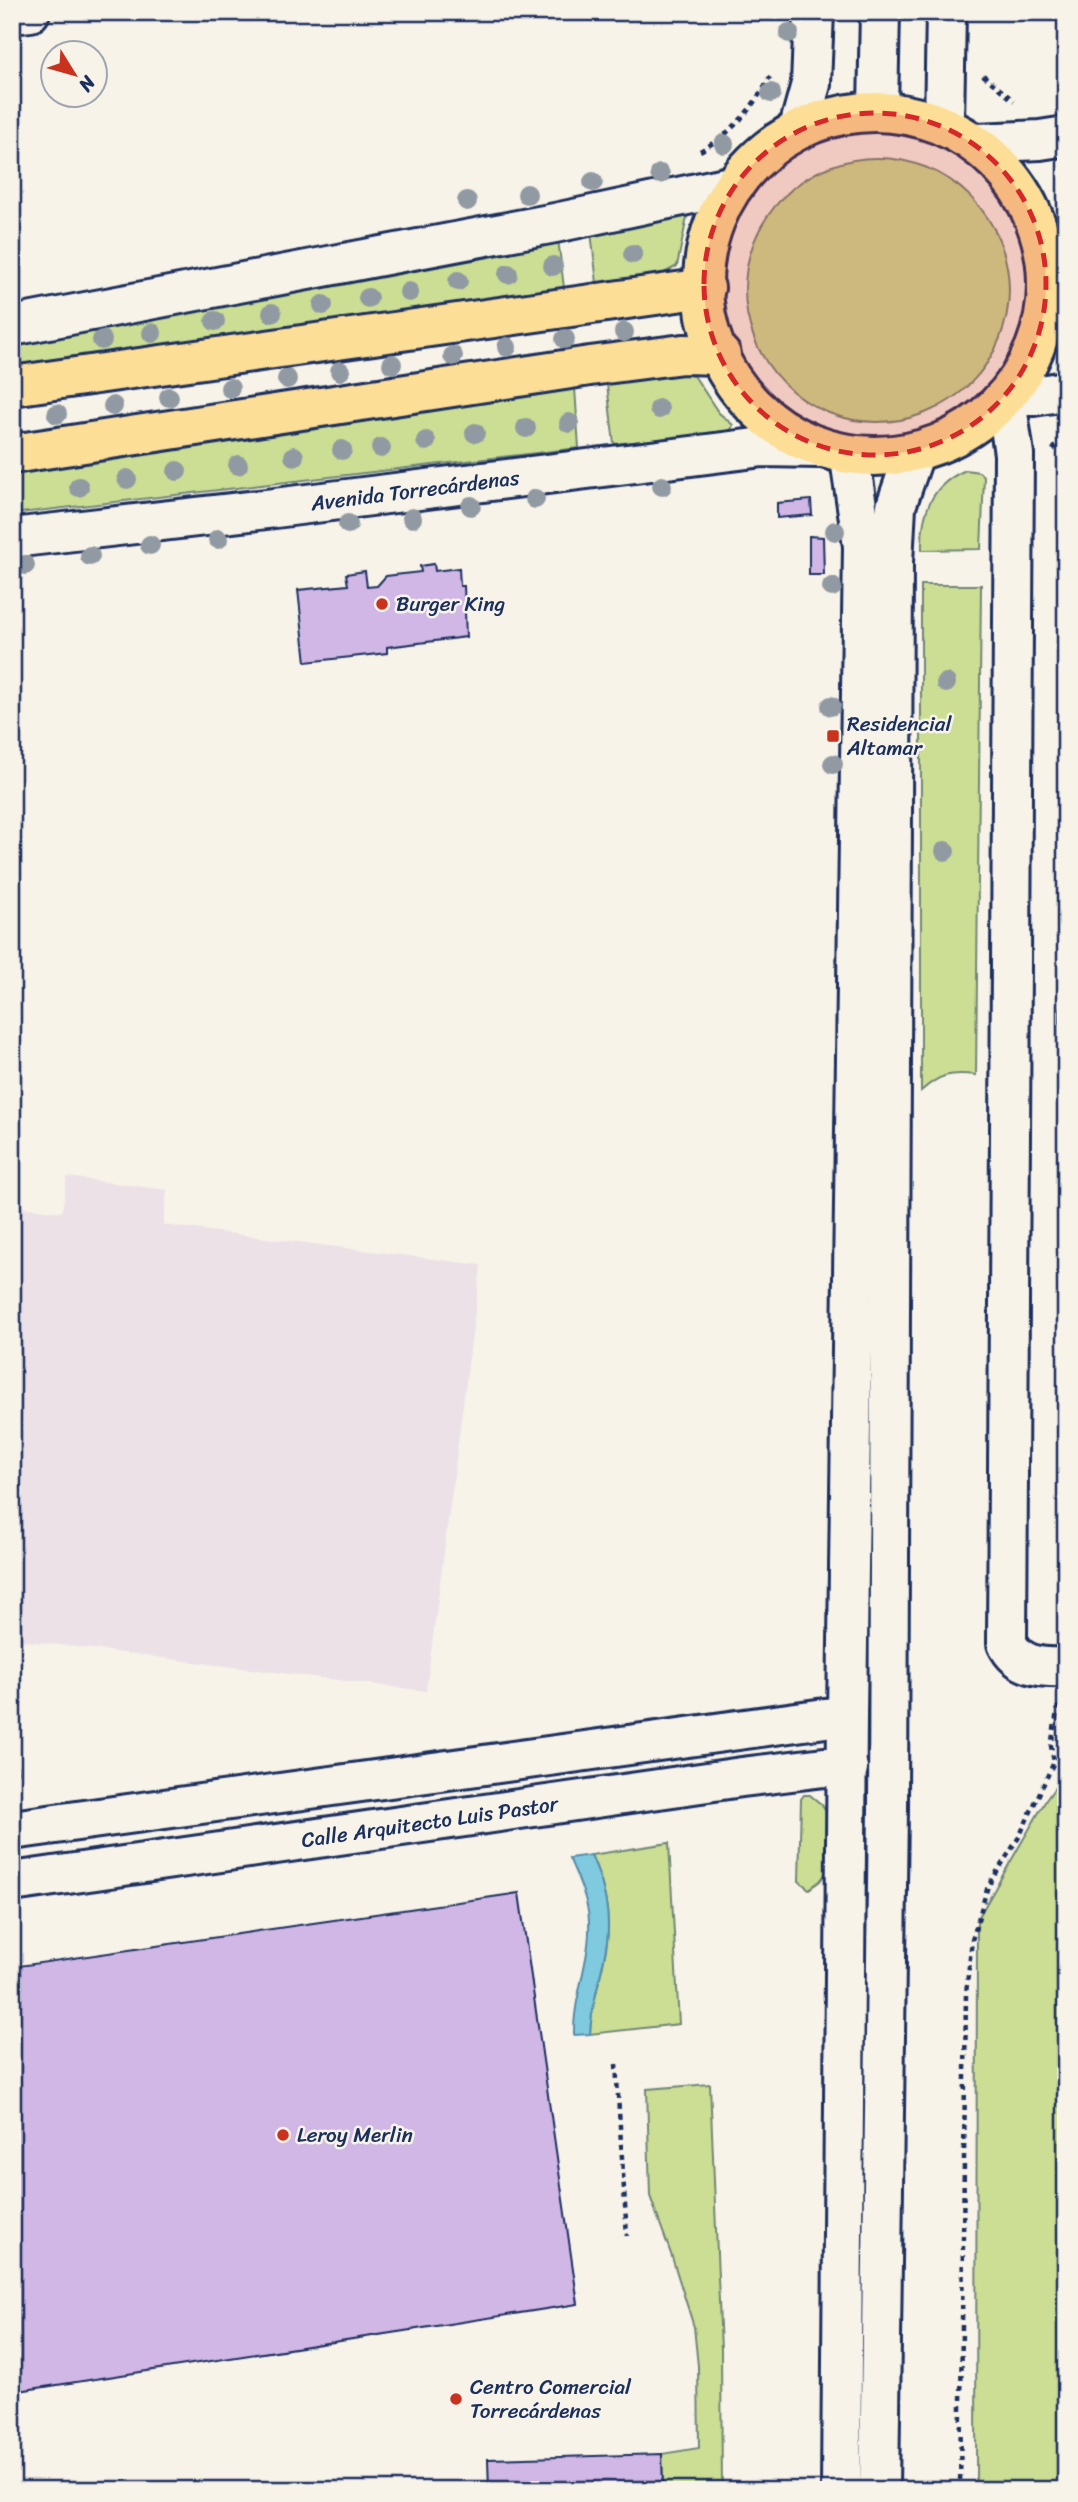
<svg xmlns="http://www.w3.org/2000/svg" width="1078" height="2502" font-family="Sriracha,sans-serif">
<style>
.built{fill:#ebe1e7}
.green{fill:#cbde93;stroke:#738678;stroke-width:2}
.water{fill:#7fcadf;stroke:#578cab;stroke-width:2}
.building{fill:#d0b7e6;stroke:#1b2f5e;stroke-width:2}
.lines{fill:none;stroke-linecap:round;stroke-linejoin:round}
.minor-casing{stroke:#1b2f5e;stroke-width:44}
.tertiary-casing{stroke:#1b2f5e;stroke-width:44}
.primary-casing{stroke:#1b2f5e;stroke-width:44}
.path{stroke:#1b2f5e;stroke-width:4.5;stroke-dasharray:5 5;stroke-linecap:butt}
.minor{stroke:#f7f3e8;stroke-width:38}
.tertiary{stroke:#f7f3e8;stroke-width:38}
.primary{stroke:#fdde96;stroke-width:38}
.tree{fill:#919aa2}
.marked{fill:#d62828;fill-opacity:0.2;stroke:#d62828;stroke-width:5;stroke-dasharray:14 9;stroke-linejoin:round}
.poi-dot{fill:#c8321e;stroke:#f7f3e8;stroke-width:2.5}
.labels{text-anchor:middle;stroke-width:5;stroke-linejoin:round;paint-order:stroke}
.street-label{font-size:21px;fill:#1b2f5e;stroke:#f7f3e8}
.poi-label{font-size:21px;fill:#1b2f5e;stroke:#f7f3e8;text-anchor:start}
</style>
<rect width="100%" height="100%" fill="#f7f3e8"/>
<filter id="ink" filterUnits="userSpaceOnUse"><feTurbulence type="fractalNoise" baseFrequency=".0143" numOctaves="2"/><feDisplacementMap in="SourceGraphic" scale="14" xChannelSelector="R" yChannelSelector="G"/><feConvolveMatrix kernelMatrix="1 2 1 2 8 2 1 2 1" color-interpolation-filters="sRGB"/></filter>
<g filter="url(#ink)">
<polygon class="built" points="67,1177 167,1190 163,1225 481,1265 426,1691 12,1639 12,1206 62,1212"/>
<g class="green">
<circle cx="877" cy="290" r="132"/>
<polygon points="686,213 687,217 677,266 664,273 597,283 591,232"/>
<polygon points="558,239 564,288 12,368 12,343"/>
<polygon points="685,373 695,377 718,412 733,425 730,432 614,444 607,384"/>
<polygon points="575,388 579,448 12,514 12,472"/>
<path d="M966,470L979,472L984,477L981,549L922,550C921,514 930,485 966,470Z"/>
<path d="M921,585H981L976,1075C951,1072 940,1074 921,1091Z"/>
<polygon points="1066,1772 1066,2490 976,2490 977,1920 1046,1800"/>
<polygon points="804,1795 810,1795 822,1805 827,1814 828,1870 820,1881 809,1889 799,1881 801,1799"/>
<path d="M669,1843L679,2024L590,2034C591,2002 603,1973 607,1942C611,1913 603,1881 591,1855Z"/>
<polygon points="710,2084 721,2350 722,2490 663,2490 662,2454 699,2448 698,2366 694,2327 671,2254 650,2196 647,2089"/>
</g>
<path class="water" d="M591,1855C603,1882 611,1912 607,1941C603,1973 591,2002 590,2034L574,2035C573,1996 591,1960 589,1921C588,1899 578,1878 569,1858Z"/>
<g class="building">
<polygon points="1066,479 1066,1063 1060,1063"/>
<polygon points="811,500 812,515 777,518 777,503"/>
<polygon points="809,536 823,537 824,575 809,575"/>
<polygon points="434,564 435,571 459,568 460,586 464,586 466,637 387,647 387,653 306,662 298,590 348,585 346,574 365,571 367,587 377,586 386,576 421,572 420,566"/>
<polygon points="16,1761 18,1773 12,1774 12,1762"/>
<polygon points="519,1893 578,2304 12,2392 12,1967"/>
<polygon points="662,2454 663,2490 489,2490 488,2459"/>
</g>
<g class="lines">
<defs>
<g id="minor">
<polyline points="12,14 30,12"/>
<polyline points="944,123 946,12"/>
<polyline points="800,124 811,84 814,12"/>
<polyline points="977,143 1040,140 1066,136"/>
<polyline points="1016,385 1033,396 1066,391"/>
<path d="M1006,400L1014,454L1007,1643C1018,1667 1042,1668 1066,1667"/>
</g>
<g id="tertiary">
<polyline points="878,108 880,12"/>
<polyline points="12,326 555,223 730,186"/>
<path id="s1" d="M12,538L275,508L763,447L819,448"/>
<polyline points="12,1830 847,1715"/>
<path id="s2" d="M12,1882L742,1777L824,1767L848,1768"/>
<polyline points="841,2490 847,1715 863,546 850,459"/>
<polyline points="879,2490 888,1809 893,562 896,506 913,457"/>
</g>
<g id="primary">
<circle cx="875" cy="284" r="172"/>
<polyline points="12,386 705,288"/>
<polyline points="12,454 590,366 683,354 721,355"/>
</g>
</defs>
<use href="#minor" class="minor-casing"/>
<use href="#tertiary" class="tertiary-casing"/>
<use href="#primary" class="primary-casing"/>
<g class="path">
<polyline points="983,75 1014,101"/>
<path d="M700,151C734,132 751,110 770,77"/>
<polyline points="1053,450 1065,431"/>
<polyline points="616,2064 627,2236"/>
<polyline points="960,2490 966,1993 972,1940 988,1886 1019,1837 1054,1762 1051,1746 1058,1706"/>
</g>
<use href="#minor" class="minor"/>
<use href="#tertiary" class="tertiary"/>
<use href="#primary" class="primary"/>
</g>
<g class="tree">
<circle cx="789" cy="33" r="10"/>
<circle cx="771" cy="93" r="10"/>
<circle cx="724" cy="144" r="10"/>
<circle cx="660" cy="174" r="10"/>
<circle cx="593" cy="182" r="10"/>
<circle cx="527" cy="194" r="10"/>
<circle cx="467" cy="201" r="10"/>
<circle cx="633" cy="254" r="10"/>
<circle cx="553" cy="266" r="10"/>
<circle cx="508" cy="274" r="10"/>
<circle cx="458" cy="281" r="10"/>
<circle cx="409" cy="292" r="10"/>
<circle cx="368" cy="298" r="10"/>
<circle cx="323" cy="305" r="10"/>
<circle cx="272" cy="313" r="10"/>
<circle cx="215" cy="321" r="10"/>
<circle cx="624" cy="332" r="10"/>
<circle cx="152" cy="333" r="10"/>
<circle cx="565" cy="339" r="10"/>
<circle cx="102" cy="340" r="10"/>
<circle cx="507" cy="347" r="10"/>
<circle cx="453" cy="356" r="10"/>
<circle cx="392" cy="364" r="10"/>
<circle cx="340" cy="371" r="10"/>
<circle cx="287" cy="379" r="10"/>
<circle cx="230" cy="388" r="10"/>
<circle cx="169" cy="397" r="10"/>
<circle cx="113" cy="406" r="10"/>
<circle cx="659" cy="409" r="10"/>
<circle cx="57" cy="414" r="10"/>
<circle cx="569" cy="423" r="10"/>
<circle cx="526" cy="428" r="10"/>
<circle cx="475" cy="433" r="10"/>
<circle cx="426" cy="441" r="10"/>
<circle cx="381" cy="448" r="10"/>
<circle cx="342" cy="450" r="10"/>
<circle cx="294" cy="456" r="10"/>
<circle cx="238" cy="465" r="10"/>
<circle cx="177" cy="471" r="10"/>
<circle cx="127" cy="479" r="10"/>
<circle cx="662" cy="486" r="10"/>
<circle cx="79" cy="487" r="10"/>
<circle cx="535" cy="499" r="10"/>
<circle cx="471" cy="506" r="10"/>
<circle cx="412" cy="518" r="10"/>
<circle cx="348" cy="524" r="10"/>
<circle cx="835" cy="531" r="10"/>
<circle cx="218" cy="539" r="10"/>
<circle cx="150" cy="545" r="10"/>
<circle cx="90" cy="556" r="10"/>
<circle cx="25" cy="565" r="10"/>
<circle cx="832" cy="587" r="10"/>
<circle cx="946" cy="683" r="10"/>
<circle cx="831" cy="706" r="10"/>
<circle cx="833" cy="764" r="10"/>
<circle cx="945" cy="851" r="10"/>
</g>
</g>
<path class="marked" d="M704 284a171 171 0 1 1 342 0a171 171 0 1 1-342 0Z"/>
<g class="poi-dot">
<circle cx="382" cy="604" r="7"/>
<rect x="826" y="729" width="14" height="14" rx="3.5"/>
<circle cx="283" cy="2135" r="7"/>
<circle cx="456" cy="2399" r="7"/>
</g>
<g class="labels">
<g class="street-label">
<text dy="7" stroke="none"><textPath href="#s1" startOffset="406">Avenida Torrecárdenas</textPath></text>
<text dy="7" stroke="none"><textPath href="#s2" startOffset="422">Calle Arquitecto Luis Pastor</textPath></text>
</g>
<g class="poi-label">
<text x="396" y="611">Burger King</text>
<text x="847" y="731">Residencial<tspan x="847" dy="24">Altamar</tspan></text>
<text x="297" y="2142">Leroy Merlin</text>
<text x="470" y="2394">Centro Comercial<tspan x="470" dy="24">Torrecárdenas</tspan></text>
</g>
</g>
<rect width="1078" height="2502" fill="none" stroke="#f7f3e8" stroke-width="42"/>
<rect x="21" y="21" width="1036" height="2460" fill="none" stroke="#1b2f5e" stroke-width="2.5" filter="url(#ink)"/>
<g transform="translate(74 74) rotate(127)"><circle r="33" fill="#f7f3e8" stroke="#9fa5b1" stroke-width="2"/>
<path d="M0-5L12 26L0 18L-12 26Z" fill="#c8321e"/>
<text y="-10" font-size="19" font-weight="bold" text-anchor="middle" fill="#1b2f5e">N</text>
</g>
</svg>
